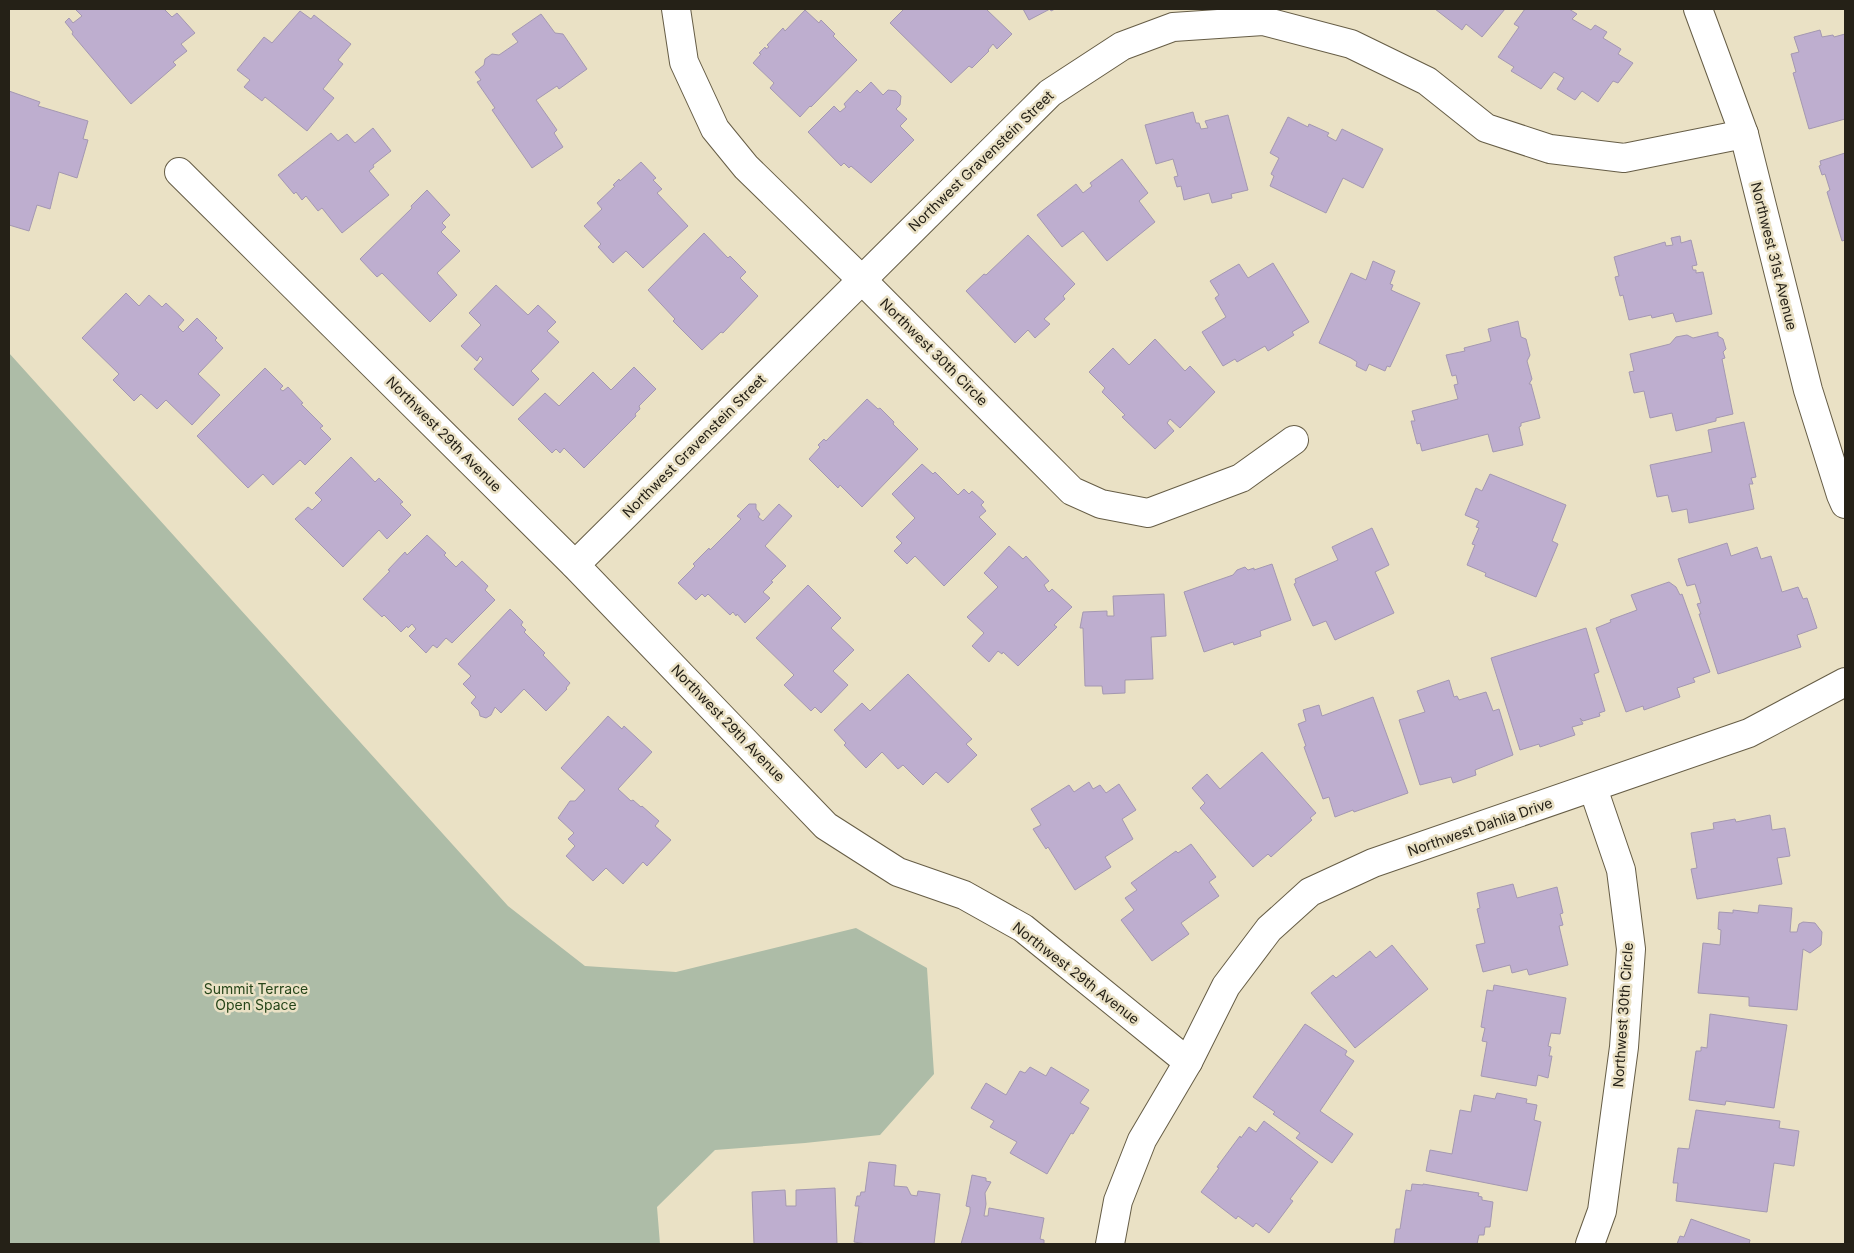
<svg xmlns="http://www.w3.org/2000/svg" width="1854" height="1253" font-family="Inter,sans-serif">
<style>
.green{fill:#adbca7}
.building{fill:#beaecf;stroke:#a498b1}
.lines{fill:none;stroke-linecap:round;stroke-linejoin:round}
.minor-casing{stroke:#665d46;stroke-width:30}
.minor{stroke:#fff;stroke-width:28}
.labels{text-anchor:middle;stroke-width:5;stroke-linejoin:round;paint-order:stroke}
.street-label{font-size:14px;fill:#252117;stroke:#eae1c5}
.park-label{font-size:14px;fill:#264519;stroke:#eae1c5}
</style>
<rect width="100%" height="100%" fill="#eae1c5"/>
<polygon class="green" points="9,353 508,906 585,966 676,972 856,928 927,968 934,1074 880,1135 805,1143 715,1150 657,1207 660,1244 9,1244"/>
<g class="building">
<polygon points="75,9 164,9 172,17 177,13 195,33 181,44 187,51 173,62 176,65 131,104 72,34 73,32 65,22 69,18 73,23 82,16"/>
<polygon points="904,9 986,9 1012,34 997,49 993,44 988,50 989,51 972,68 969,66 951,83 890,23"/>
<polygon points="1023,9 1055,9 1051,11 1050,9 1029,20"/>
<polygon points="1435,9 1505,9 1482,37 1466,24 1462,30"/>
<polygon points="1525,9 1569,9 1577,14 1572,19 1591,30 1595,25 1607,32 1603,38 1621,49 1618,54 1633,63 1618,83 1613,81 1598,102 1582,91 1575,100 1557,89 1564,78 1554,72 1541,89 1511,71 1514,67 1498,57 1519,27 1514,24"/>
<polygon points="805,10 819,23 821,20 835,34 833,36 857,60 811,107 810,106 800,117 770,88 774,83 753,63 761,54 759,53 765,47 766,49 769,47 767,45 783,28 785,31"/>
<polygon points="300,11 311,19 314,15 351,44 338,60 343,64 323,89 334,98 307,131 265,97 262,101 244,87 250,80 237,70 264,37 272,43"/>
<polygon points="541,14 555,33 563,34 587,69 559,89 557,86 536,100 557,130 554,133 563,147 532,168 492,110 495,108 477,82 481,80 475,72 484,65 485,59 492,54 499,55 518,42 512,34"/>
<polygon points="1820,30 1822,37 1833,35 1834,37 1845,34 1845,119 1809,129 1793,73 1796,72 1791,54 1799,52 1794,37"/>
<polygon points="871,82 883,95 888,90 896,91 901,96 900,105 896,109 907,119 900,126 914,140 871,183 851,166 849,168 844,163 841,166 808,132 834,106 840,112 846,107 844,104 857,90 860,93"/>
<polygon points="9,91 40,102 38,106 88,121 83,139 88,140 77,178 59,172 50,209 37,205 29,231 9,225"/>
<polygon points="1193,112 1196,123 1199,123 1201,129 1208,128 1205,121 1228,115 1248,190 1231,194 1232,198 1212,203 1209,193 1184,200 1181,186 1177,187 1174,177 1178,176 1173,159 1156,164 1145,125"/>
<polygon points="1288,117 1308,127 1309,124 1329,133 1327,136 1336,141 1342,129 1383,149 1363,188 1343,178 1326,213 1270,186 1274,176 1271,174 1279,158 1270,153"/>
<polygon points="373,128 391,151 373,165 374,167 369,171 389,195 342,233 322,208 318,211 306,196 302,200 296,192 294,194 278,175 331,133 338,141 347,134 355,143"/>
<polygon points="1845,153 1845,240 1842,241 1827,192 1830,190 1825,174 1822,175 1819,166 1821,165 1820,161"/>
<polygon points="1122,159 1148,193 1139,201 1155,222 1107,261 1083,231 1062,247 1037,215 1076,184 1083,193 1092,186 1090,183"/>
<polygon points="641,162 656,178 653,180 662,189 657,193 688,226 643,268 626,251 613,263 598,247 601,244 584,226 602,209 597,203 615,186 613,185 619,179 620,181"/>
<polygon points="427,190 450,215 442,223 446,227 441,232 460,251 437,273 457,295 430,322 382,273 377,277 360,259 412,208 411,206"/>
<polygon points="704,233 728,258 730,256 746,272 740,278 758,296 723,333 721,332 702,350 673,321 675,319 648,290"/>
<polygon points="1028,235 1075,284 1063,296 1065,299 1044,319 1050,324 1035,338 1028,330 1015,343 966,291 984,274 986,275"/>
<polygon points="1680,236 1681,243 1691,240 1697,265 1692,266 1693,270 1696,270 1696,273 1703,272 1712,314 1676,322 1673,313 1652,318 1651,315 1629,320 1623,295 1620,296 1615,277 1619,276 1614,257 1665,242 1666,246 1673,245 1671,238"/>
<polygon points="1373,261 1395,271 1390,284 1393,285 1391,290 1420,303 1390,367 1387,366 1385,371 1369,364 1366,371 1356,366 1357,362 1351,358 1319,343 1351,273 1366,280"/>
<polygon points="1273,263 1309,322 1292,332 1294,335 1268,351 1265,346 1237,362 1235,359 1223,366 1202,332 1226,317 1215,298 1219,295 1210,281 1239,264 1248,278"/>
<polygon points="496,285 528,315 538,305 556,322 547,331 559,342 531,371 539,379 513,406 474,369 483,359 480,356 477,361 461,346 481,325 469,313"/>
<polygon points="126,293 139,306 149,295 162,307 166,303 184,320 178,327 183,332 197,318 217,338 215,340 223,348 198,374 220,395 192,425 166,400 157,409 141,394 134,401 113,380 119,374 82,338"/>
<polygon points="1518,321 1521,337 1526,339 1530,355 1527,361 1532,379 1529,384 1531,384 1540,418 1521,423 1521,426 1519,427 1523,445 1493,452 1488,434 1422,451 1420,443 1417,444 1411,421 1415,421 1412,411 1458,399 1454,385 1458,384 1456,375 1452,376 1446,355 1465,351 1464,348 1491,341 1488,329"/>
<polygon points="1718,332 1718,336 1723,339 1726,349 1723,352 1725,358 1722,359 1733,414 1716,418 1716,421 1676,431 1672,413 1650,418 1644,391 1634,393 1629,372 1634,371 1630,354 1670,344 1676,337 1687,335 1693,338"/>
<polygon points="1155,339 1185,371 1190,366 1215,392 1180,428 1170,419 1167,423 1174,431 1155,449 1122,417 1125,415 1102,392 1105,388 1089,372 1113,348 1129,365"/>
<polygon points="634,367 656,389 639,406 640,409 635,414 636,416 584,468 564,448 560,453 556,449 552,453 518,419 545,393 559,406 593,372 611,390"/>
<polygon points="265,368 283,386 280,389 283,391 288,387 303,403 301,404 323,426 320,428 331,439 305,465 300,460 273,485 263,474 248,488 197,436"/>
<polygon points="867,399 878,409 880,408 894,422 893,424 918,449 862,507 840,485 838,488 809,459 820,447 818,445 824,439 826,441"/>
<polygon points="1744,422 1756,477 1751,478 1753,484 1749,484 1754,509 1689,523 1687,509 1672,512 1668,495 1657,497 1650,465 1712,452 1708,430"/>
<polygon points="351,457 375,482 379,478 403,502 400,504 411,515 387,539 379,530 343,567 295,519 308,507 312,510 322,500 315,493"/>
<polygon points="922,464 933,474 935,472 958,495 964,489 969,494 972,491 984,502 981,505 986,511 979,517 996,534 944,586 915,556 907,564 894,551 902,543 896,537 915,518 892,494"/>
<polygon points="1490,474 1566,505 1552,541 1558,544 1536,597 1485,576 1486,573 1467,565 1475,545 1472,544 1479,528 1476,527 1479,521 1465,515 1476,488 1482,491"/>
<polygon points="749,504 756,504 756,509 760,514 758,517 763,521 779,504 792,516 765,546 786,566 771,581 773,582 763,592 770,598 745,623 737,614 736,616 733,612 730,615 708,594 705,597 702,594 696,600 678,583 695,566 693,564 709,548 710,550 741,519 737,516"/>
<polygon points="1372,528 1389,565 1375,572 1394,613 1335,640 1326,621 1313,626 1294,584 1296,583 1295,579 1338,560 1332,547"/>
<polygon points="427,535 446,553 444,555 456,567 462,561 488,586 485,590 495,600 452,643 446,638 437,648 433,645 426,653 409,636 416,629 412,624 408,628 407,626 401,632 384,615 382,617 363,599 390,571 388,570 405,552 407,555"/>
<polygon points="1727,543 1731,556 1757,547 1761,559 1771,556 1782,592 1798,587 1803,599 1807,598 1817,628 1797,635 1801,647 1718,674 1699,614 1701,614 1697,604 1701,603 1695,584 1687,586 1678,559"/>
<polygon points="1009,546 1023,559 1026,556 1049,581 1044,585 1047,590 1049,592 1052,589 1072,607 1054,625 1057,627 1018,666 1003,652 1002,654 998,651 989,662 972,646 984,633 967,617 998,587 984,573"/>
<polygon points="1272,564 1291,620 1260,631 1261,636 1234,645 1233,642 1204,652 1184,592 1233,575 1237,570 1245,567 1248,570 1254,568 1254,570"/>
<polygon points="1669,582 1676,587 1680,595 1682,594 1710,672 1693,678 1695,682 1677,688 1680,697 1644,710 1643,706 1626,712 1596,628 1611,622 1610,620 1637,610 1631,595"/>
<polygon points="808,585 841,618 831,628 854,650 833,671 848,685 821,713 815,707 811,711 784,685 794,675 756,638"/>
<polygon points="1164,594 1166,636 1151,637 1153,679 1125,680 1125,693 1103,694 1102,686 1085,686 1083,628 1080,628 1083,612 1107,611 1107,616 1114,616 1113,596"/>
<polygon points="510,609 523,622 521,625 526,630 524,632 545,653 543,655 570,683 566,688 567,689 546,711 524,689 501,713 495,707 491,715 486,718 480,716 479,711 471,703 476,697 463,684 471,676 458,664"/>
<polygon points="1586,628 1599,672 1594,674 1605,711 1599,713 1600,716 1583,721 1580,718 1583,724 1572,727 1575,735 1540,747 1539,744 1520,750 1491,658"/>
<polygon points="908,674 972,739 966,744 977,755 948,783 936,772 923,785 903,765 898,769 882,752 866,768 844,745 846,743 834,730 862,703 870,711"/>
<polygon points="1449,680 1454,697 1457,696 1459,700 1486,692 1493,711 1499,709 1513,755 1475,770 1476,775 1453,783 1451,777 1420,785 1399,720 1425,712 1417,691"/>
<polygon points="1373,697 1408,793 1354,812 1353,810 1335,817 1329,797 1323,799 1304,747 1306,746 1298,724 1306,721 1303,710 1319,705 1322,716"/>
<polygon points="608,716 622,729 624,726 652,752 618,789 631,801 633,800 641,807 642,806 659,821 655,826 671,840 647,866 643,862 623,884 606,868 593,881 566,856 575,846 568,839 574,833 558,818 570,801 575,801 585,790 561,768"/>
<polygon points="1262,752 1316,813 1310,818 1312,820 1271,857 1268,854 1253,867 1200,808 1205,803 1192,788 1207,774 1220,789"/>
<polygon points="1089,782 1093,789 1100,785 1106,793 1119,784 1136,810 1122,819 1133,839 1105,857 1111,867 1075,890 1048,847 1046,849 1033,829 1041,825 1031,809 1069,785 1074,792"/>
<polygon points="1770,815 1772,830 1785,828 1790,856 1777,858 1782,884 1697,899 1691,869 1697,868 1691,833 1714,829 1713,823 1735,819 1736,822"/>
<polygon points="1191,844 1216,877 1209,882 1219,896 1181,923 1189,934 1152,961 1121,920 1134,910 1125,898 1137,890 1131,883 1176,851 1178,853"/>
<polygon points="1513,884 1517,898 1557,887 1563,913 1560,914 1563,925 1559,926 1568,965 1529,975 1527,969 1512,973 1510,965 1483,972 1476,945 1485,943 1477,909 1480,908 1477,893"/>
<polygon points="1759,905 1792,908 1790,932 1797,932 1799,924 1803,922 1815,923 1822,932 1821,945 1810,953 1803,949 1797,1010 1749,1006 1749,997 1698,993 1703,943 1720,945 1721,930 1718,929 1719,912 1733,913 1733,910 1758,913"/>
<polygon points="1392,945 1428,989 1355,1048 1311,993 1333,975 1336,978 1370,951 1376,958"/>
<polygon points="1494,985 1566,998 1560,1034 1551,1033 1548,1046 1551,1047 1549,1056 1552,1056 1548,1078 1538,1075 1536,1086 1481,1076 1487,1042 1482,1041 1485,1028 1481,1027 1487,990 1493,991"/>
<polygon points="1710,1014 1787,1025 1774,1108 1726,1101 1725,1105 1689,1100 1696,1051 1701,1051 1701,1047 1707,1048"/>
<polygon points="1305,1024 1347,1051 1345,1055 1354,1061 1320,1111 1353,1134 1332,1163 1296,1138 1300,1133 1273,1114 1275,1112 1253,1097"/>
<polygon points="1030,1067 1046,1076 1051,1067 1089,1090 1080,1103 1089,1108 1073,1134 1071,1133 1047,1174 1010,1153 1017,1142 990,1127 994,1121 971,1108 986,1083 1006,1095 1020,1071 1025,1073"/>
<polygon points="1497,1093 1527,1099 1526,1103 1537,1105 1534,1120 1541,1122 1527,1191 1426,1171 1430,1150 1452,1154 1460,1110 1471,1112 1474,1095 1495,1099"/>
<polygon points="1696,1110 1780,1121 1779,1128 1799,1131 1794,1166 1774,1163 1767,1212 1676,1201 1678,1183 1673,1183 1678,1148 1689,1149"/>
<polygon points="1264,1121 1318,1162 1290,1199 1293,1201 1269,1233 1256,1223 1253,1227 1238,1216 1236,1219 1201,1192 1219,1168 1217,1167 1240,1136 1241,1138 1249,1127 1256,1132"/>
<polygon points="869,1162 896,1165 894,1186 907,1187 911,1195 917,1196 918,1191 940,1194 934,1244 867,1244 854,1242 859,1206 855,1206 857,1196 860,1196 861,1192 865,1192"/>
<polygon points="972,1175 986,1178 986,1181 991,1182 985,1193 986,1204 984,1216 988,1216 989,1208 1044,1218 1040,1239 1044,1240 1044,1244 961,1244 970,1212 970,1207 966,1206"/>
<polygon points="1412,1184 1423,1185 1423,1184 1479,1193 1478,1196 1482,1197 1482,1200 1493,1202 1490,1227 1485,1227 1484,1235 1479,1235 1477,1244 1394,1244 1396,1229 1400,1229 1406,1190 1411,1191"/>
<polygon points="835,1188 837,1244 754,1244 752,1192 785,1190 786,1206 796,1206 796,1190"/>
<polygon points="1691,1219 1750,1240 1749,1244 1677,1244 1680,1236 1684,1237"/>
</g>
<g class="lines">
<defs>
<g id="minor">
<polyline points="676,9 684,62 715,129 746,167 861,279 1072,491 1101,504 1148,513 1241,478 1294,440"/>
<polyline points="1698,9 1744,134 1808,390 1841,495 1845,504"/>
<polyline points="179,172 575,565 826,826 898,872 964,895 1023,928 1188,1062"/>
<polyline points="575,565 1050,93 1122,46 1173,27 1263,21 1351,44 1427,81 1486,128 1550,149 1624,158 1744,134"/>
<polyline points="1110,1244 1118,1201 1142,1140 1188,1062 1226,986 1269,929 1310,892 1373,863 1749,733 1845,682"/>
<polyline points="1590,1244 1602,1211 1624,1047 1631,949 1621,870 1593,788"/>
</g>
</defs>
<use href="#minor" class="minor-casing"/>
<use href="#minor" class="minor"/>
</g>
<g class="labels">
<g class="street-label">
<text transform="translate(981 161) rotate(-44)" y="5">Northwest Gravenstein Street</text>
<text transform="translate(1774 256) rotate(76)" y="5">Northwest 31st Avenue</text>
<text transform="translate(934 352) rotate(45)" y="5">Northwest 30th Circle</text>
<text transform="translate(444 434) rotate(45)" y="5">Northwest 29th Avenue</text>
<text transform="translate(694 446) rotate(-45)" y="5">Northwest Gravenstein Street</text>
<text transform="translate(728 723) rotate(46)" y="5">Northwest 29th Avenue</text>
<text transform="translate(1480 827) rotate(-19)" y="5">Northwest Dahlia Drive</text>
<text transform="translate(1076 973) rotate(38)" y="5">Northwest 29th Avenue</text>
<text transform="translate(1623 1015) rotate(-86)" y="5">Northwest 30th Circle</text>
</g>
<g class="park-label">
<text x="256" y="994">Summit Terrace<tspan x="256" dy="16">Open Space</tspan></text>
</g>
</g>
<rect width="1854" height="1253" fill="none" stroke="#252117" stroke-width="20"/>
</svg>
